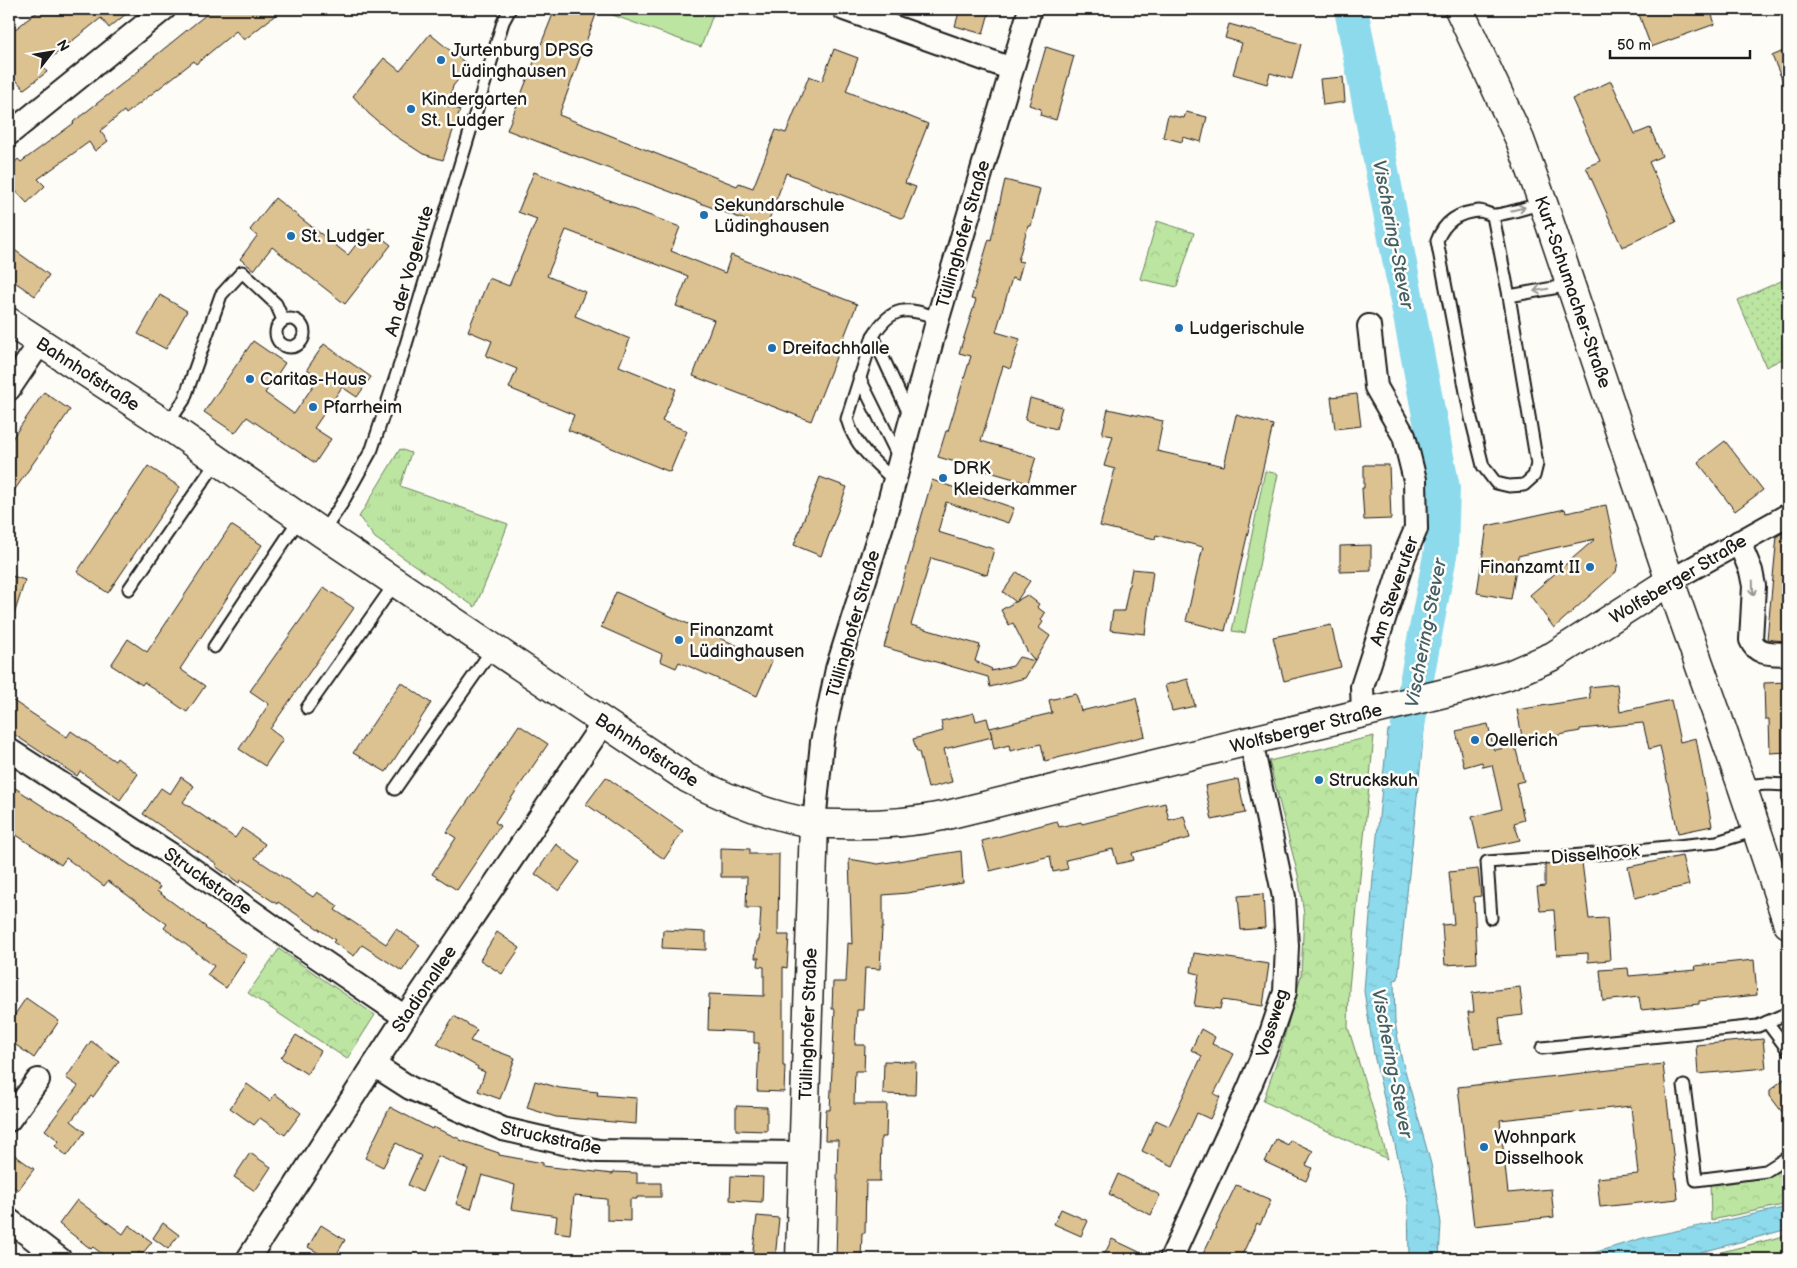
<svg xmlns="http://www.w3.org/2000/svg" width="1797" height="1268" font-family="'Balsamiq Sans',sans-serif">
<style>
.grass{fill:url(#grass-tufts);stroke:#6c805e}
.forest{fill:url(#forest-crowns);stroke:#6c805e}
.garden{fill:url(#garden-dots);stroke:#6c805e}
.pitch{fill:#bce5a1;stroke:#6c805e}
.water{fill:url(#water-ripples);stroke:#608e99}
.lines{fill:none;stroke-linecap:round;stroke-linejoin:round}
.river{stroke:#8ddaec;stroke-width:34}
.building{fill:#dcc191;stroke:#1c1c1c}
.service-casing{stroke:#1c1c1c;stroke-width:15}
.minor-casing{stroke:#1c1c1c;stroke-width:26}
.secondary-casing{stroke:#1c1c1c;stroke-width:31}
.primary-casing{stroke:#1c1c1c;stroke-width:31}
.service{stroke:#fdfcf7;stroke-width:11}
.minor{stroke:#fdfcf7;stroke-width:22}
.secondary{stroke:#fdfcf7;stroke-width:28}
.primary{stroke:#fdfcf7;stroke-width:28}
.oneway{stroke:#989794}
.poi-dot{fill:#1f6fb2;stroke:#fdfcf7;stroke-width:2}
.labels{text-anchor:middle;stroke-width:5;stroke-linejoin:round;paint-order:stroke}
.poi-label{font-size:18px;fill:#1c1c1c;stroke:#fdfcf7;text-anchor:start}
.street-label{font-size:18px;fill:#1c1c1c;stroke:#fdfcf7}
.water-label{font-size:19px;font-style:italic;fill:#445e65;stroke:#fdfcf7}
</style>
<defs>
<pattern id="grass-tufts" width="24" height="20" patternUnits="userSpaceOnUse" patternTransform="scale(1.25)"><rect width="24" height="20" fill="#bce5a1"/><path d="M3 7l-1-3M5 7V3M7 7l1-3M15 17l-1-3M17 17v-4M19 17l1-3" fill="none" stroke="#a1c48a"/></pattern>
<pattern id="forest-crowns" width="20" height="18" patternUnits="userSpaceOnUse" patternTransform="scale(1.25)"><rect width="20" height="18" fill="#bce5a1"/><path d="M2 6a3 3 0 1 1 6 0M12 15a3 3 0 1 1 6 0" fill="none" stroke="#a1c48a"/></pattern>
<pattern id="garden-dots" width="8" height="8" patternUnits="userSpaceOnUse" patternTransform="scale(1.25)"><rect width="8" height="8" fill="#bce5a1"/><path d="M2 2h.1M6 6h.1" fill="none" stroke="#a1c48a" stroke-width="1.8" stroke-linecap="round"/></pattern>
<pattern id="water-ripples" width="26" height="14" patternUnits="userSpaceOnUse" patternTransform="scale(1.25)"><rect width="26" height="14" fill="#8ddaec"/><path d="M2 4q2-2 4 0t4 0M15 11q2-2 4 0t4 0" fill="none" stroke="#79baca"/></pattern>
</defs>
<rect width="100%" height="100%" fill="#fdfcf7"/>
<filter id="ink" filterUnits="userSpaceOnUse"><feTurbulence type="fractalNoise" baseFrequency=".02" numOctaves="2"/><feDisplacementMap in="SourceGraphic" scale="10" xChannelSelector="R" yChannelSelector="G"/><feConvolveMatrix kernelMatrix="1 2 1 2 8 2 1 2 1" color-interpolation-filters="sRGB"/></filter>
<g filter="url(#ink)">
<g class="grass">
<polygon points="400,449 411,453 400,486 508,524 491,570 475,607 375,538 359,517"/>
<polygon points="1788,1235 1788,1259 1694,1259"/>
</g>
<g class="forest">
<polygon points="1157,221 1194,233 1177,287 1140,279"/>
<polygon points="1374,736 1349,988 1348,1027 1388,1159 1263,1101 1281,1049 1301,975 1304,914 1298,875 1269,761"/>
<polygon points="279,949 375,1015 347,1059 248,993"/>
<polygon points="1788,1165 1788,1204 1711,1220 1710,1182 1786,1171"/>
</g>
<polygon class="garden" points="1788,278 1788,356 1766,367 1738,300"/>
<g class="pitch">
<polygon points="611,9 715,9 701,47 610,14"/>
<polygon points="1265,471 1278,474 1245,633 1232,631"/>
</g>
<g class="water">
<polygon points="1425,721 1398,979 1394,980 1395,1022 1401,1056 1431,1164 1441,1223 1439,1259 1409,1259 1408,1201 1374,1055 1364,991 1374,865 1388,730"/>
<polygon points="1788,1207 1788,1229 1676,1259 1573,1259 1643,1238"/>
</g>
<g class="lines">
<polyline class="river" points="1351,9 1443,488 1441,550 1408,725 1402,771"/>
</g>
<g class="building">
<polygon points="41,9 132,9 109,28 101,18 42,65 47,72 24,89 17,81 9,87 9,34"/>
<polygon points="213,9 283,9 244,40 236,31 196,64 194,61 126,114 124,111 100,131 108,141 95,151 89,142 38,179 45,186 27,203 9,184 9,169 18,159 21,162 74,123 73,122 140,70 139,69"/>
<polygon points="555,9 598,9 559,115 737,186 739,183 753,188 776,130 786,133 809,76 822,81 834,49 858,58 846,91 928,124 905,183 916,187 903,219 786,173 766,228 507,130"/>
<polygon points="960,9 990,9 983,34 955,26"/>
<polygon points="1637,9 1710,9 1715,24 1651,47"/>
<polygon points="1229,24 1301,44 1292,79 1270,73 1267,84 1233,74 1242,43 1225,38"/>
<polygon points="430,34 469,66 453,86 448,106 460,110 443,160 423,154 394,135 369,114 353,96 384,58 400,71"/>
<polygon points="1046,47 1074,56 1056,120 1040,115 1041,109 1029,105"/>
<polygon points="1788,49 1788,93 1772,56"/>
<polygon points="1343,77 1345,102 1323,105 1320,79"/>
<polygon points="1611,81 1635,134 1650,128 1662,156 1649,162 1676,222 1622,247 1586,167 1600,161 1572,99"/>
<polygon points="1186,112 1207,117 1201,142 1183,137 1182,142 1163,137 1168,115 1184,118"/>
<polygon points="534,172 680,227 671,251 725,273 731,255 857,304 811,421 693,376 714,320 676,306 688,276 566,230 547,276 585,292 575,316 630,339 619,366 676,389 662,421 687,431 670,472 568,430 574,415 509,388 517,369 486,356 492,341 468,331 489,278 509,286 537,219 518,212"/>
<polygon points="1005,180 1040,189 1031,226 1028,226 1018,261 1023,262 1018,280 1012,278 996,332 1020,339 1010,369 1003,366 981,441 1036,457 1028,483 938,457 946,431 948,431 971,356 959,353 976,300 971,299 989,239 991,240"/>
<polygon points="275,198 348,255 369,228 391,245 345,304 272,247 254,270 240,259 257,236 250,230"/>
<polygon points="9,246 49,275 35,296 9,278"/>
<polygon points="160,295 187,311 166,349 138,334"/>
<polygon points="253,341 285,363 265,393 294,414 319,377 307,369 324,344 371,377 357,397 342,387 314,428 331,439 315,463 247,417 235,433 204,412"/>
<polygon points="44,392 70,410 9,498 9,443"/>
<polygon points="1357,394 1361,426 1335,429 1331,397"/>
<polygon points="1030,398 1062,407 1056,429 1025,420"/>
<polygon points="1108,409 1163,421 1157,451 1224,466 1236,415 1273,425 1225,631 1186,621 1203,547 1156,535 1155,539 1100,526 1115,469 1104,466 1113,436 1102,434"/>
<polygon points="1725,441 1763,490 1735,511 1698,462"/>
<polygon points="1364,465 1389,465 1391,519 1364,520 1362,488 1364,488"/>
<polygon points="148,466 180,487 108,593 77,572"/>
<polygon points="820,477 847,487 821,556 794,545"/>
<polygon points="932,480 1014,508 1008,523 946,502 938,532 994,549 987,575 931,558 911,625 980,645 975,661 992,669 991,671 1013,666 1019,657 1035,661 1025,678 990,687 988,677 884,647"/>
<polygon points="1606,505 1618,562 1616,572 1554,628 1530,595 1595,539 1518,556 1511,599 1477,593 1487,526 1565,509 1566,513"/>
<polygon points="231,525 262,545 180,669 205,686 187,712 144,682 142,685 111,665 128,639 147,652"/>
<polygon points="1786,531 1788,531 1788,641 1773,640 1767,639 1777,536"/>
<polygon points="1371,545 1371,571 1340,572 1340,546"/>
<polygon points="1132,569 1153,571 1145,634 1110,630 1113,611 1124,611"/>
<polygon points="1017,572 1030,581 1016,602 1003,592"/>
<polygon points="9,575 25,580 12,621 9,620"/>
<polygon points="324,587 354,608 270,729 283,739 265,766 239,749 269,704 250,691"/>
<polygon points="616,592 772,661 757,696 679,662 676,668 660,661 662,654 601,627"/>
<polygon points="1027,595 1039,604 1037,607 1045,613 1041,620 1043,622 1039,628 1050,636 1035,661 1027,651 1013,623 1009,625 1001,610"/>
<polygon points="1331,625 1341,667 1284,681 1273,637"/>
<polygon points="1188,679 1195,706 1172,711 1165,685"/>
<polygon points="401,682 431,703 386,772 353,753"/>
<polygon points="1788,682 1788,752 1770,753 1769,719 1765,719 1764,683"/>
<polygon points="1617,684 1620,712 1671,700 1680,742 1696,738 1712,826 1678,833 1660,746 1649,749 1643,723 1580,729 1580,731 1523,742 1517,710 1590,698 1589,687"/>
<polygon points="1076,694 1081,711 1136,698 1145,736 1045,761 1041,744 1010,751 1009,745 994,749 990,728 1052,713 1049,700"/>
<polygon points="9,698 67,737 71,731 115,761 117,758 138,774 120,800 80,771 77,776 9,731"/>
<polygon points="974,713 976,721 987,718 992,737 944,749 952,782 928,788 919,752 917,752 913,739 943,731 941,721"/>
<polygon points="1488,724 1494,750 1515,746 1524,781 1516,783 1524,820 1514,823 1520,840 1479,849 1472,817 1502,809 1492,765 1483,767 1482,762 1464,767 1456,731"/>
<polygon points="519,725 548,744 495,822 500,826 457,890 432,874 456,838 447,832"/>
<polygon points="181,777 194,786 183,802 235,838 242,828 265,844 255,858 313,897 317,892 338,906 335,910 386,944 396,929 420,945 402,971 362,945 354,956 333,942 335,940 278,902 277,904 240,880 239,883 215,866 217,864 143,814 161,788 170,794"/>
<polygon points="606,777 683,831 664,859 586,804"/>
<polygon points="1238,779 1245,813 1212,820 1205,786"/>
<polygon points="9,784 61,818 141,873 160,887 157,891 206,927 205,928 247,956 226,988 207,975 214,966 164,928 167,924 108,881 104,886 66,858 61,865 9,830"/>
<polygon points="1165,803 1169,820 1184,816 1190,838 1132,853 1134,860 1117,864 1113,849 1066,860 1068,869 1053,872 1050,856 990,871 982,841 1057,821 1059,827 1081,822 1082,824"/>
<polygon points="556,844 580,862 559,891 535,874"/>
<polygon points="721,848 750,849 750,854 779,854 778,935 789,935 787,968 783,967 783,1066 785,1066 784,1092 757,1091 759,1043 754,1043 754,1032 708,1030 709,994 764,996 764,967 758,966 759,958 755,958 757,941 759,941 761,908 746,908 747,877 721,877"/>
<polygon points="961,851 963,883 907,893 883,895 883,928 882,928 880,969 865,968 863,1010 857,1010 855,1045 865,1045 864,1071 855,1071 854,1104 887,1104 886,1137 881,1137 880,1181 866,1181 865,1233 862,1233 861,1259 836,1259 838,1180 837,1180 838,1140 825,1140 826,1110 830,1110 835,1009 832,1009 833,982 846,982 848,943 852,944 849,859 878,864"/>
<polygon points="1682,856 1689,885 1635,898 1628,867"/>
<polygon points="1582,862 1589,919 1607,918 1610,960 1588,962 1588,953 1557,955 1554,910 1540,911 1537,887 1545,886 1545,865"/>
<polygon points="1478,869 1481,896 1474,897 1477,963 1445,965 1442,925 1454,924 1449,872"/>
<polygon points="1263,894 1265,928 1241,930 1238,896"/>
<polygon points="663,930 706,932 706,950 662,948"/>
<polygon points="497,932 520,948 502,974 480,960"/>
<polygon points="1194,953 1269,964 1263,1006 1222,1000 1220,1009 1194,1006 1199,974 1191,972"/>
<polygon points="1754,960 1757,995 1699,1001 1699,1004 1641,1010 1639,997 1603,1001 1600,970 1628,968 1629,976 1696,970 1695,966"/>
<polygon points="1520,987 1523,1015 1499,1018 1502,1044 1474,1048 1468,1012 1474,1012 1472,993"/>
<polygon points="26,998 59,1021 34,1058 9,1040 9,1023"/>
<polygon points="454,1016 477,1030 470,1041 515,1058 500,1099 478,1091 485,1072 477,1069 478,1067 437,1044"/>
<polygon points="1201,1029 1215,1037 1212,1044 1234,1054 1214,1094 1220,1097 1210,1119 1197,1113 1173,1166 1142,1151 1156,1120 1169,1126 1202,1056 1191,1050"/>
<polygon points="296,1035 321,1051 307,1074 281,1058"/>
<polygon points="1763,1039 1766,1068 1698,1074 1696,1045"/>
<polygon points="91,1041 119,1061 93,1097 91,1096 71,1121 85,1132 67,1156 55,1146 59,1141 45,1130 78,1086 66,1078"/>
<polygon points="884,1061 916,1062 915,1095 883,1094"/>
<polygon points="1663,1064 1678,1199 1600,1207 1597,1178 1638,1174 1631,1106 1500,1120 1508,1193 1551,1189 1554,1217 1474,1226 1458,1087"/>
<polygon points="1788,1076 1788,1120 1770,1096 1770,1090"/>
<polygon points="535,1081 560,1088 598,1092 597,1095 637,1098 636,1124 556,1117 527,1108"/>
<polygon points="247,1084 270,1101 275,1094 301,1113 285,1135 260,1118 254,1125 230,1108"/>
<polygon points="736,1106 767,1107 767,1131 736,1130"/>
<polygon points="390,1107 432,1129 433,1127 460,1139 460,1140 499,1153 499,1155 543,1163 543,1166 613,1174 613,1172 637,1173 637,1183 661,1183 661,1197 637,1197 637,1199 630,1199 630,1221 607,1220 607,1199 574,1196 570,1234 555,1232 557,1216 511,1209 515,1185 482,1175 471,1209 456,1204 468,1169 438,1156 422,1192 408,1185 421,1156 396,1143 383,1167 365,1158"/>
<polygon points="1276,1139 1288,1145 1290,1140 1313,1151 1306,1165 1312,1168 1306,1181 1265,1162"/>
<polygon points="9,1151 34,1169 18,1190 9,1183"/>
<polygon points="250,1153 271,1167 255,1191 234,1177"/>
<polygon points="1118,1174 1160,1195 1151,1215 1109,1194"/>
<polygon points="731,1176 763,1177 762,1202 730,1200"/>
<polygon points="1236,1185 1271,1200 1260,1225 1257,1223 1240,1259 1214,1259 1203,1254"/>
<polygon points="77,1200 123,1234 129,1225 152,1242 142,1254 139,1252 134,1259 109,1259 93,1247 91,1249 59,1224"/>
<polygon points="1061,1209 1088,1221 1081,1236 1054,1224"/>
<polygon points="757,1216 779,1218 775,1259 752,1259"/>
<polygon points="163,1223 179,1235 168,1249 153,1238"/>
<polygon points="321,1225 345,1240 334,1259 329,1259 308,1247"/>
<polygon points="1112,1239 1154,1259 1102,1259"/>
</g>
<g class="lines">
<defs>
<g id="service">
<path d="M1493,216L1509,296L1537,464L1534,476L1524,485L1509,486L1496,483L1483,466L1471,418L1437,241C1444,222 1459,212 1479,211C1484,211 1489,215 1494,215C1505,215 1531,206 1543,203"/>
<polyline points="1509,296 1570,285"/>
<circle cx="290" cy="333" r="14"/>
<polyline points="873,336 910,416"/>
<polyline points="859,377 899,458"/>
<polyline points="167,425 184,400 221,295 242,272 276,304 283,320"/>
<path d="M894,480C875,463 854,445 847,419L873,336C892,305 907,307 938,318"/>
<polyline points="322,533 341,505 372,449 401,361 487,75 503,22 510,9"/>
<polyline points="129,589 217,461"/>
<polyline points="214,647 300,518"/>
<polyline points="307,708 396,582"/>
<polyline points="1742,786 1767,784 1788,785"/>
<polyline points="395,789 494,647"/>
<polyline points="1491,918 1487,862 1608,853 1717,842 1756,830"/>
<polyline points="1767,1022 1788,1050"/>
<polyline points="1542,1048 1758,1026 1788,1013"/>
<polyline points="1684,1086 1696,1180 1766,1171 1788,1157"/>
</g>
<g id="minor">
<polyline points="844,9 1012,69"/>
<polyline points="9,134 164,9"/>
<polyline points="9,389 40,343"/>
<path d="M1739,542L1751,571L1754,586L1751,640C1757,656 1774,653 1788,654"/>
<polyline points="1670,581 1788,515"/>
<polyline points="1363,713 1362,687 1404,557 1416,529 1415,480 1404,436 1376,387 1369,326"/>
<polyline points="9,750 178,859 292,940 405,1017"/>
<polyline points="814,823 822,742 837,669 887,509 938,318 1030,9"/>
<polyline points="374,1065 410,1088 503,1129 598,1151 803,1153"/>
<polyline points="9,1120 38,1080"/>
<polyline points="9,1220 60,1259"/>
<polyline points="248,1259 405,1017 604,722"/>
<polyline points="1171,1259 1249,1088 1267,1045 1285,992 1287,946 1284,897 1251,741"/>
</g>
<g id="secondary">
<path d="M9,322L167,425L322,533L687,778C727,799 769,816 813,823C822,824 831,824 840,824C875,825 909,823 943,816L1457,690L1509,675L1553,656L1670,581"/>
<polyline points="800,1259 814,823"/>
</g>
<polyline id="primary" points="1459,9 1520,140 1543,203 1670,581 1742,786 1788,924"/>
</defs>
<use href="#service" class="service-casing"/>
<use href="#minor" class="minor-casing"/>
<use href="#secondary" class="secondary-casing"/>
<use href="#primary" class="primary-casing"/>
<use href="#service" class="service"/>
<use href="#minor" class="minor"/>
<use href="#secondary" class="secondary"/>
<use href="#primary" class="primary"/>
</g>
<defs><path id="oneway-shaft" d="M-6 0H5M1.5-3L5.5 0L1.5 3" fill="none" stroke-width="1.6" stroke-linecap="round" stroke-linejoin="round" transform="scale(1.25)"/></defs>
<g class="oneway">
<use href="#oneway-shaft" transform="translate(1518 209) rotate(-14)"/>
<use href="#oneway-shaft" transform="translate(1541 290) rotate(170)"/>
<use href="#oneway-shaft" transform="translate(1753 588) rotate(88)"/>
</g>
</g>
<g class="poi-dot">
<circle cx="441" cy="60" r="5"/>
<circle cx="411" cy="109" r="5"/>
<circle cx="704" cy="215" r="5"/>
<circle cx="291" cy="236" r="5"/>
<circle cx="1179" cy="328" r="5"/>
<circle cx="772" cy="348" r="5"/>
<circle cx="250" cy="379" r="5"/>
<circle cx="313" cy="407" r="5"/>
<circle cx="943" cy="478" r="5"/>
<circle cx="1590" cy="567" r="5"/>
<circle cx="679" cy="640" r="5"/>
<circle cx="1475" cy="740" r="5"/>
<circle cx="1319" cy="780" r="5"/>
<circle cx="1484" cy="1147" r="5"/>
</g>
<g class="labels">
<g class="poi-label">
<text x="451" y="56">Jurtenburg DPSG<tspan x="451" dy="21">Lüdinghausen</tspan></text>
<text x="421" y="105">Kindergarten<tspan x="421" dy="21">St. Ludger</tspan></text>
<text x="714" y="211">Sekundarschule<tspan x="714" dy="21">Lüdinghausen</tspan></text>
<text x="301" y="242">St. Ludger</text>
<text x="1189" y="334">Ludgerischule</text>
<text x="782" y="354">Dreifachhalle</text>
<text x="260" y="385">Caritas-Haus</text>
<text x="323" y="413">Pfarrheim</text>
<text x="953" y="474">DRK<tspan x="953" dy="21">Kleiderkammer</tspan></text>
<text x="1580" y="573" text-anchor="end">Finanzamt II</text>
<text x="689" y="636">Finanzamt<tspan x="689" dy="21">Lüdinghausen</tspan></text>
<text x="1485" y="746">Oellerich</text>
<text x="1329" y="786">Struckskuh</text>
<text x="1494" y="1143">Wohnpark<tspan x="1494" dy="21">Disselhook</tspan></text>
</g>
<g class="street-label">
<text transform="translate(963 234) rotate(-74)" y="6">Tüllinghofer Straße</text>
<text transform="translate(409 271) rotate(-74)" y="6">An der Vogelrute</text>
<text transform="translate(1573 292) rotate(71)" y="6">Kurt-Schumacher-Straße</text>
<text transform="translate(88 374) rotate(33)" y="6">Bahnhofstraße</text>
<text transform="translate(1678 579) rotate(-31)" y="6">Wolfsberger Straße</text>
<text transform="translate(1394 591) rotate(-71)" y="6">Am Steverufer</text>
<text transform="translate(853 624) rotate(-74)" y="6">Tüllinghofer Straße</text>
<text transform="translate(1306 728) rotate(-14)" y="6">Wolfsberger Straße</text>
<text transform="translate(647 750) rotate(33)" y="6">Bahnhofstraße</text>
<text transform="translate(1595 854) rotate(-5)" y="6">Disselhook</text>
<text transform="translate(208 881) rotate(35)" y="6">Struckstraße</text>
<text transform="translate(424 989) rotate(-56)" y="6">Stadionallee</text>
<text transform="translate(1272 1023) rotate(-73)" y="6">Vossweg</text>
<text transform="translate(808 1024) rotate(-88)" y="6">Tüllinghofer Straße</text>
<text transform="translate(551 1138) rotate(12)" y="6">Struckstraße</text>
</g>
<g class="water-label">
<text transform="translate(1394 234) rotate(79)" y="7">Vischering-Stever</text>
<text transform="translate(1425 633) rotate(-79)" y="7">Vischering-Stever</text>
<text transform="translate(1393 1063) rotate(79)" y="7">Vischering-Stever</text>
</g>
</g>
<rect width="1797" height="1268" fill="none" stroke="#fdfcf7" stroke-width="30"/>
<rect x="15" y="15" width="1767" height="1238" fill="none" stroke="#1c1c1c" stroke-width="2" filter="url(#ink)"/>
<g transform="translate(52 52) rotate(59)" stroke="#fdfcf7" stroke-width="4" paint-order="stroke">
<path d="M0-4L9 19L0 12L-9 19Z" fill="#1c1c1c"/>
<text y="-8" font-size="14" font-weight="bold" text-anchor="middle" fill="#1c1c1c">N</text>
</g>
<path d="M1610 50v8h140v-8" fill="none" stroke="#1c1c1c" stroke-width="2.5"/>
<text x="1617" y="50" font-size="15" fill="#1c1c1c" stroke="#fdfcf7" stroke-width="4" paint-order="stroke">50 m</text>
</svg>
